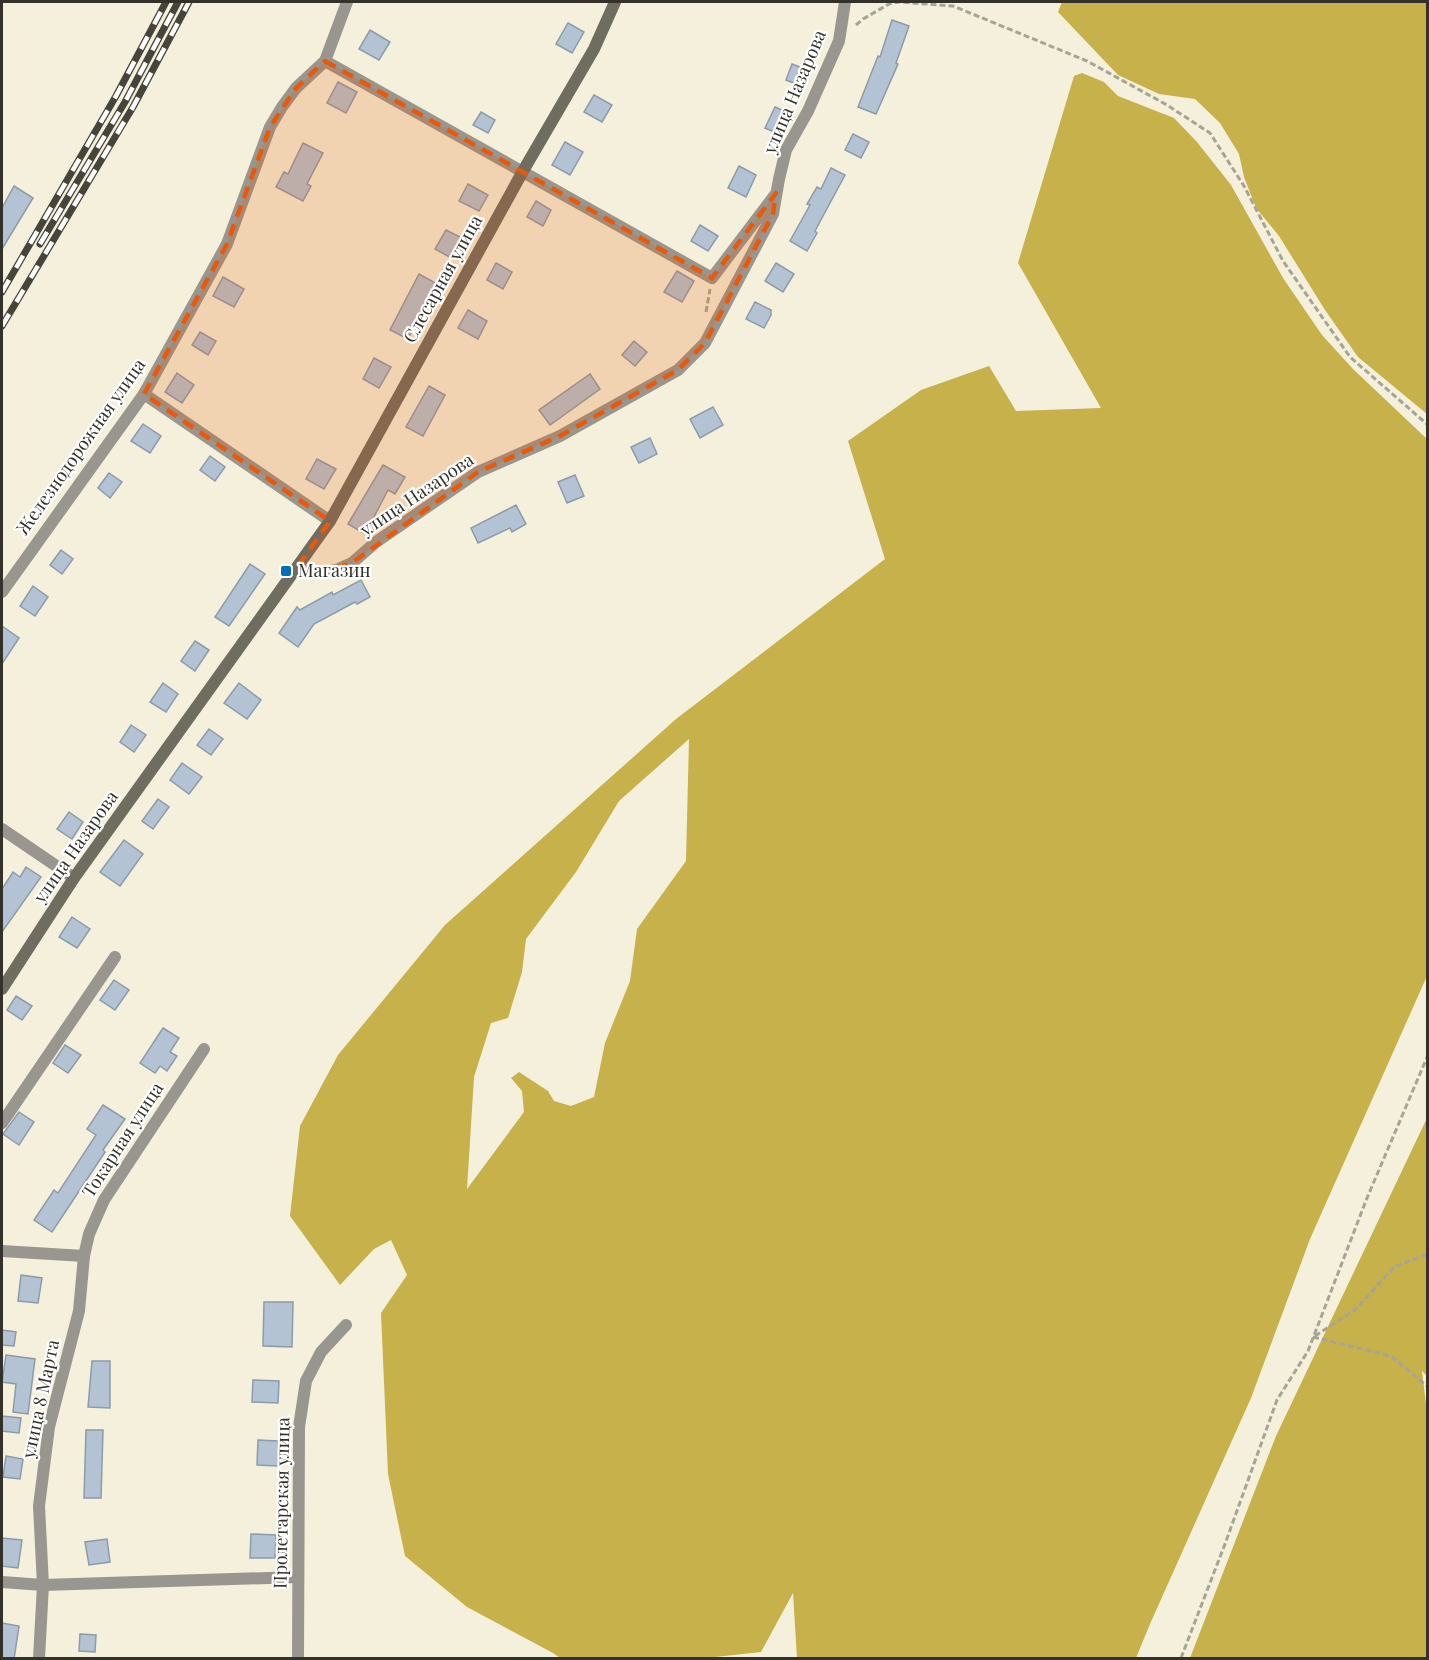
<svg xmlns="http://www.w3.org/2000/svg" width="1429" height="1660" font-family="'Playfair Display',serif">
<style>
.forest{fill:#c7b14a;fill-rule:evenodd}
.building{fill:#b4c3d3;stroke:#8c9baa;stroke-width:1.5}
.lines{fill:none;stroke-linecap:round;stroke-linejoin:round}
.path{stroke:#a8a495;stroke-width:3;stroke-dasharray:6 3;stroke-linecap:butt}
.street{stroke:#98968e;stroke-width:12}
.secondary{stroke:#6f6c60;stroke-width:12}
.rail-casing{stroke:#47453b;stroke-width:7}
.rail{stroke:#fff;stroke-width:4.5;stroke-dasharray:14;stroke-linecap:butt}
.marked{fill:#e8590c;fill-opacity:0.2;stroke:#e8590c;stroke-width:4.5;stroke-dasharray:12 8;stroke-linejoin:round}
.poi-dot{fill:#026db9;stroke:#fff;stroke-width:2}
.labels{text-anchor:middle;stroke-width:4.5;stroke-linejoin:round;paint-order:stroke}
.street-label{font-size:18px;fill:#333129;stroke:#fff}
.poi-label{font-size:18px;fill:#333129;stroke:#fff;text-anchor:start}
</style>
<rect width="100%" height="100%" fill="#f4f0db"/>
<g class="forest">
<polygon points="1062,2 1427,2 1427,414 1358,357 1325,310 1279,236 1256,208 1244,177 1239,154 1220,123 1195,99 1159,94 1118,75 1058,12"/>
<path d="M1082,73L1104,82L1118,96L1174,118L1197,142L1231,185L1283,278L1322,335L1353,369L1427,439V976L1310,1239L1251,1398L1150,1624L1136,1658H797L793,1593L761,1652L706,1658H560L553,1653L467,1607L405,1556L388,1474L381,1313L407,1275L391,1240L374,1249L340,1285L290,1216L300,1126L338,1055L445,925L676,719L885,559L848,441L921,390L989,366L1016,411L1101,408L1018,263L1074,76ZM689,739L686,861L637,929L630,981L605,1043L594,1097L571,1106L554,1101L548,1091L519,1072L511,1078L522,1091L524,1112L467,1189L474,1077L491,1023L508,1018L522,972L526,939L576,872L619,801Z"/>
<polygon points="1427,1118 1427,1376 1422,1371 1428,1420 1427,1658 1190,1658 1276,1436"/>
</g>
<g class="building">
<polygon points="892,20 909,26 896,63 898,64 876,114 858,107 878,56 880,57"/>
<polygon points="568,23 584,32 572,53 556,44"/>
<polygon points="370,30 390,42 379,60 359,49"/>
<polygon points="792,64 807,70 801,86 786,80"/>
<polygon points="338,82 357,92 346,113 327,103"/>
<polygon points="594,95 612,105 602,122 584,112"/>
<polygon points="775,107 789,113 779,134 765,128"/>
<polygon points="481,112 495,120 488,133 473,125"/>
<polygon points="853,134 869,142 861,158 845,150"/>
<polygon points="565,142 583,152 570,175 552,165"/>
<polygon points="303,143 323,153 307,184 311,186 303,201 276,187 284,172 288,174"/>
<polygon points="739,166 756,175 746,197 728,188"/>
<polygon points="831,168 845,175 815,231 817,233 807,251 790,241 810,205 807,204 817,187 821,189"/>
<polygon points="468,184 488,195 479,211 459,201"/>
<polygon points="14,186 33,198 2,249 2,208"/>
<polygon points="536,201 551,210 543,226 527,217"/>
<polygon points="700,225 718,236 708,251 691,241"/>
<polygon points="446,230 464,239 453,259 435,249"/>
<polygon points="496,263 512,272 503,289 487,280"/>
<polygon points="776,263 794,274 783,292 765,281"/>
<polygon points="677,271 694,281 682,302 664,292"/>
<polygon points="419,274 439,285 427,306 425,305 408,339 390,330"/>
<polygon points="223,277 244,289 234,307 213,296"/>
<polygon points="755,302 771,310 771,315 764,328 746,319"/>
<polygon points="468,310 487,321 478,339 458,328"/>
<polygon points="200,332 216,341 208,355 192,345"/>
<polygon points="634,341 647,352 635,366 622,355"/>
<polygon points="374,358 391,367 379,388 363,379"/>
<polygon points="177,373 194,385 182,403 165,392"/>
<polygon points="590,374 600,389 550,425 539,410"/>
<polygon points="429,386 445,395 423,436 406,427"/>
<polygon points="713,407 723,425 700,438 690,419"/>
<polygon points="143,424 161,436 150,453 131,441"/>
<polygon points="650,438 657,454 639,463 631,447"/>
<polygon points="210,456 225,467 215,481 200,470"/>
<polygon points="317,459 336,469 324,489 306,479"/>
<polygon points="383,465 405,477 395,494 388,490 365,534 348,524"/>
<polygon points="109,473 122,482 110,498 98,488"/>
<polygon points="575,475 584,496 567,503 558,482"/>
<polygon points="516,505 526,524 512,532 510,528 478,543 471,528"/>
<polygon points="61,550 73,559 62,574 50,565"/>
<polygon points="250,564 265,574 229,626 215,617"/>
<polygon points="361,580 370,597 357,604 355,602 314,624 298,647 279,633 297,607 300,610 332,592 333,595"/>
<polygon points="33,586 48,597 35,616 20,606"/>
<polygon points="2,626 19,638 2,664"/>
<polygon points="195,641 209,650 195,671 181,661"/>
<polygon points="163,683 178,694 166,712 150,702"/>
<polygon points="239,683 261,700 247,719 224,703"/>
<polygon points="131,725 146,735 134,752 120,742"/>
<polygon points="209,729 223,739 211,755 197,745"/>
<polygon points="182,763 202,777 189,794 170,780"/>
<polygon points="158,799 169,807 153,829 142,821"/>
<polygon points="69,812 83,822 72,839 57,829"/>
<polygon points="124,840 143,854 120,886 100,872"/>
<polygon points="26,867 41,877 2,932 2,889 13,872 20,877"/>
<polygon points="72,917 90,929 77,948 59,937"/>
<polygon points="114,980 129,990 115,1010 100,1000"/>
<polygon points="16,996 32,1006 22,1020 7,1010"/>
<polygon points="163,1028 179,1038 170,1052 177,1056 167,1071 160,1066 155,1073 140,1063"/>
<polygon points="65,1045 81,1055 68,1073 53,1063"/>
<polygon points="103,1105 125,1119 103,1150 105,1152 52,1232 34,1220 54,1190 58,1193 96,1135 87,1129"/>
<polygon points="19,1112 34,1122 19,1145 3,1134"/>
<polygon points="21,1275 42,1278 38,1303 18,1301"/>
<polygon points="264,1302 293,1302 292,1347 263,1346"/>
<polygon points="2,1330 16,1332 14,1346 2,1345"/>
<polygon points="6,1355 35,1359 28,1414 13,1412 16,1384 2,1382"/>
<polygon points="92,1361 110,1361 110,1408 88,1407"/>
<polygon points="253,1380 279,1381 278,1403 252,1402"/>
<polygon points="2,1416 21,1418 19,1433 2,1431"/>
<polygon points="86,1430 103,1430 101,1498 84,1498"/>
<polygon points="258,1440 278,1441 278,1466 257,1465"/>
<polygon points="6,1456 23,1459 20,1479 3,1477"/>
<polygon points="251,1534 276,1535 275,1558 250,1558"/>
<polygon points="2,1538 22,1540 18,1568 2,1566"/>
<polygon points="107,1539 110,1562 89,1565 85,1542"/>
<polygon points="2,1623 19,1626 14,1659 2,1659"/>
<polygon points="80,1634 96,1635 95,1652 79,1651"/>
</g>
<g class="lines">
<g class="path">
<polyline points="856,25 863,19 889,4 899,2 953,6 1087,61 1167,105 1210,133 1244,186 1283,261 1350,357 1428,425"/>
<polyline points="706,312 710,289"/>
<polyline points="1315,1336 1355,1310 1394,1267 1428,1254"/>
<polyline points="1313,1337 1391,1356 1428,1387"/>
<polyline points="1181,1658 1225,1544 1277,1400 1308,1351 1367,1198 1428,1055"/>
</g>
<g class="street">
<polyline points="325,61 712,278 775,195"/>
<polyline points="144,394 330,521"/>
<polyline points="295,570 320,573 336,570 352,563 376,542 478,472 560,436 678,370 705,343 773,214 779,179 786,150 808,111 839,41 845,2"/>
<polyline points="2,592 144,394 227,244 270,127 282,107 296,88 325,61 347,2"/>
<polyline points="2,829 74,878"/>
<polyline points="2,1123 115,957"/>
<polyline points="2,1251 84,1256"/>
<polyline points="2,1582 43,1585 298,1577"/>
<polyline points="39,1658 43,1585 39,1506 49,1427 79,1311 84,1256 89,1234 104,1200 204,1049"/>
<polyline points="298,1658 299,1427 306,1381 321,1352 346,1325"/>
</g>
<polyline class="secondary" points="2,989 74,878 330,521 523,171 594,49 615,2"/>
<defs>
<g id="rail">
<polyline points="40,244 125,102 178,2"/>
<polyline points="2,292 116,96 166,2"/>
<polyline points="2,326 133,107 189,2"/>
</g>
</defs>
<use href="#rail" class="rail-casing"/>
<use href="#rail" class="rail"/>
</g>
<path class="marked" d="M325,61L712,278L776,193L773,214L705,343L678,370L560,436L478,472L352,563L320,573L295,570L330,521L144,394L227,244L270,127L296,88Z"/>
<rect class="poi-dot" x="280" y="565" width="12" height="12" rx="3"/>
<g class="labels">
<g class="street-label">
<text transform="translate(795 92) rotate(-67)" y="6">улица Назарова</text>
<text transform="translate(443 279) rotate(-61)" y="6">Слесарная улица</text>
<text transform="translate(81 447) rotate(-55)" y="6">Железнодорожная улица</text>
<text transform="translate(417 495) rotate(-34)" y="6">улица Назарова</text>
<text transform="translate(76 847) rotate(-55)" y="6">улица Назарова</text>
<text transform="translate(123 1140) rotate(-57)" y="6">Токарная улица</text>
<text transform="translate(41 1399) rotate(-78)" y="6">улица 8 Марта</text>
<text transform="translate(282 1503) rotate(-89)" y="6">Пролетарская улица</text>
</g>
<g class="poi-label">
<text x="298" y="577">Магазин</text>
</g>
</g>
<rect width="1429" height="1660" fill="none" stroke="#333129" stroke-width="6"/>
</svg>
